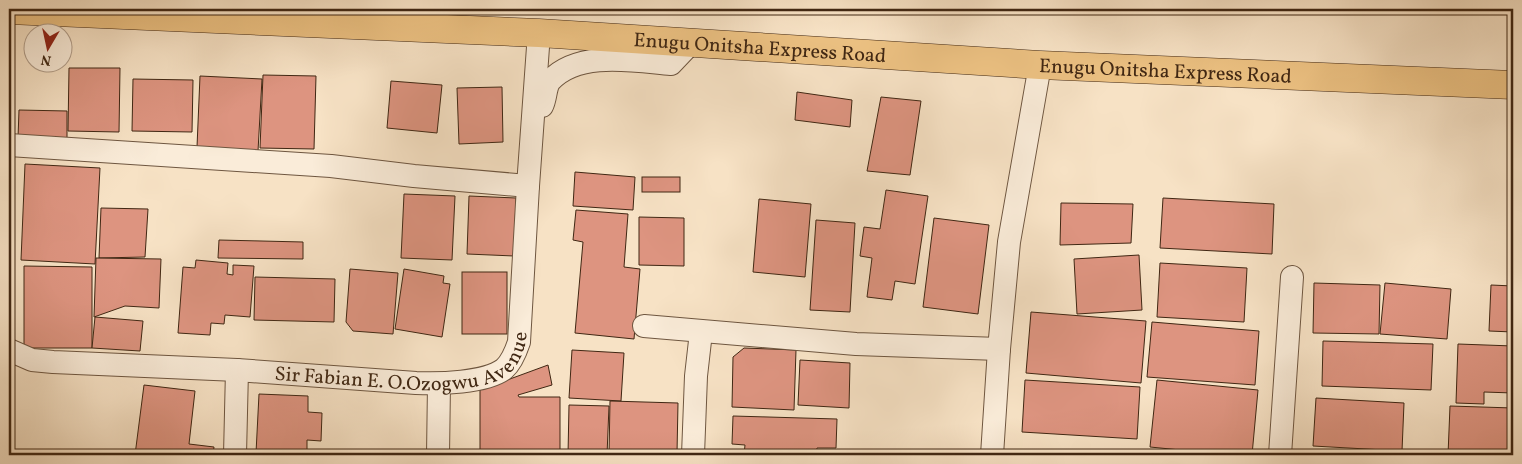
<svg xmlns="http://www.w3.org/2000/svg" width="1522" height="464" font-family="Vollkorn,serif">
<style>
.building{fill:#dd9480;stroke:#402713}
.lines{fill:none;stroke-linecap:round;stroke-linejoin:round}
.street-casing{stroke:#6e5640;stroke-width:24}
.highway-casing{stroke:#402713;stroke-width:29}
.street{stroke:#faecd9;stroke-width:22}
.highway{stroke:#ecc182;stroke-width:28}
.labels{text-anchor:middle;stroke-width:4;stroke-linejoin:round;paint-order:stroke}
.street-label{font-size:20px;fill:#402713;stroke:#faecd9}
</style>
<rect width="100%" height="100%" fill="#f7e2c5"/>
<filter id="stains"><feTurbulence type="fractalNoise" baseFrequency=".004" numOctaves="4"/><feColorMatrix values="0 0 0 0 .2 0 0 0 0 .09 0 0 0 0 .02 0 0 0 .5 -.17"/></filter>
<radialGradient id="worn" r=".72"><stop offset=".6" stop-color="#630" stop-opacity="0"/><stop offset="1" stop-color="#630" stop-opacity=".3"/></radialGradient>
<g class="building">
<polygon points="69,68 120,68 119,132 68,131"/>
<polygon points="263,75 316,76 314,149 260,148"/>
<polygon points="200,76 262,79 258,151 197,147"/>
<polygon points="133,79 193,80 192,132 132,131"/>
<polygon points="391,81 442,85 437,133 387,128"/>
<polygon points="502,87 503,142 459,144 457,88"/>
<polygon points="797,92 852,100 850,127 795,120"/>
<polygon points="881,97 921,101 910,175 867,171"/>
<polygon points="19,110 67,111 67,139 18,138"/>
<polygon points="25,164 100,168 95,264 21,260"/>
<polygon points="575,172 635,177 633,210 573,206"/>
<rect x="642" y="177" width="38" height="15"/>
<polygon points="886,190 928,196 915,284 895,281 892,300 867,297 872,258 860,256 864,227 880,229"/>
<polygon points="404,194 455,196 452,260 401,258"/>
<polygon points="469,196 516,198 514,256 467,254"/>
<polygon points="1163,198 1274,204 1272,254 1160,248"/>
<polygon points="759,199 811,204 805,277 753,272"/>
<polygon points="1061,203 1133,204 1131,243 1060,245"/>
<polygon points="101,208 148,209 145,257 99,258"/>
<polygon points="576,210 628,214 624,267 640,269 634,339 575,333 583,242 573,240"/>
<polygon points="639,217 684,218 684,266 639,265"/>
<polygon points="934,218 989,225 978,314 923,307"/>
<polygon points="816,220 855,223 850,312 810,310"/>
<polygon points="219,240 303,242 303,259 218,258"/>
<polygon points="1139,255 1142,310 1077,314 1074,259"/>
<polygon points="96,258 161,259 159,308 125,306 94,317"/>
<polygon points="196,260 228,263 227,274 233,275 233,265 254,266 250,317 225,315 224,324 211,323 210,335 178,333 183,267 195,268"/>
<polygon points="1160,263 1247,268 1244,322 1157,317"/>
<polygon points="24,266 92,267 92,348 24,348"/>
<polygon points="350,269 398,273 393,334 353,331 346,322"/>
<polygon points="404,269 444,276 443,283 450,284 442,337 395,329"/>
<rect x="462" y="272" width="45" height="62"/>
<polygon points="255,277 335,279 334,322 254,320"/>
<polygon points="1314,283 1380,285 1379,334 1313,333"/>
<polygon points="1385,283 1451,289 1447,339 1380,334"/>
<polygon points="1491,285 1513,286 1513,332 1489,331"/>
<polygon points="1031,312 1146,321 1141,383 1026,373"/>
<polygon points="95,317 143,321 140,351 92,348"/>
<polygon points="1152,322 1259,331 1255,385 1147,377"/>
<polygon points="1323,341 1433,344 1431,390 1322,386"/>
<polygon points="1458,344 1513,346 1513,393 1484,392 1484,404 1456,403"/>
<polygon points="744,348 796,350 794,410 732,407 733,357"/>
<polygon points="572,350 624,353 621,401 569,398"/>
<polygon points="800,360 850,363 849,408 798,405"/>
<polygon points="548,365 552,385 518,395 519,397 560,397 560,452 480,452 480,390"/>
<polygon points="1025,380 1140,387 1137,439 1022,432"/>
<polygon points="1157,380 1258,390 1252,455 1231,455 1150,447"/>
<polygon points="144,385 195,391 189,444 214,447 213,455 135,455"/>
<polygon points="259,394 308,396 308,412 322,413 321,441 307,440 307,455 256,453"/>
<polygon points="1316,398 1404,403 1402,451 1313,446"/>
<polygon points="610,401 678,403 677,453 673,455 609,455"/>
<polygon points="569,405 609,406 607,455 568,455"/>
<polygon points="1450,406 1513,408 1513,455 1448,455"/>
<polygon points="733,416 837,419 836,448 817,448 816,455 744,455 745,445 732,444"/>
</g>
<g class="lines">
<defs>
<g id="street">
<path d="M542,106C546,99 545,87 550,81C578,50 635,61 671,64L690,44"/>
<polyline points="9,145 331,166 414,176 528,186"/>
<polyline points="644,326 856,344 999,349"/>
<path id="s1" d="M9,350L32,360L53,362L237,370L416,383C439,384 485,383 504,369C512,362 516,351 519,342L528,186L539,33"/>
<polyline points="235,455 237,370"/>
<polyline points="438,455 439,384"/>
<polyline points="693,455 696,376 701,332"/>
<polyline points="992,455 999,349 1009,242 1040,65"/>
<polyline points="1280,455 1292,277"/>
</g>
<g id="highway">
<path id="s2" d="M9,10L539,33L1040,65L1513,85"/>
</g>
</defs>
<use href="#street" class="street-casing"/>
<use href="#highway" class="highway-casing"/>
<use href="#street" class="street"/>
<use href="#highway" class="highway"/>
</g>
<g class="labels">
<g class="street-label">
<text dy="7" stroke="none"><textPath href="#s2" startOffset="752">Enugu Onitsha Express Road</textPath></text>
<text dy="7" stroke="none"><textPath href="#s2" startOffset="1158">Enugu Onitsha Express Road</textPath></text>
<text dy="7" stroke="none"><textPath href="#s1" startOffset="405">Sir Fabian E. O.Ozogwu Avenue</textPath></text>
</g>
</g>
<rect width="1522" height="464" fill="none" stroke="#f7e2c5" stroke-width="30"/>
<rect x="10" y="10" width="1502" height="444" fill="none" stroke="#402713" stroke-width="2.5"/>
<rect x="15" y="15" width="1492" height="434" fill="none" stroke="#402713"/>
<g transform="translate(48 48) rotate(189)"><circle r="24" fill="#faecd9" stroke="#b09d8a"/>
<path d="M0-4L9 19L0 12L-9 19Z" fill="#8f2418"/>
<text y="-8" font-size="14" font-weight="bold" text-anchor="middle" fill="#402713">N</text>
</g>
<rect width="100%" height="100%" filter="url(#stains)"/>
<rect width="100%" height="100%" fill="url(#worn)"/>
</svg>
